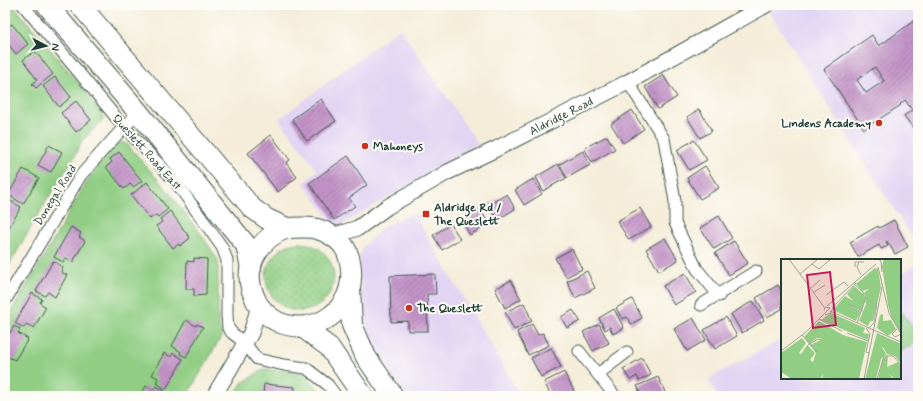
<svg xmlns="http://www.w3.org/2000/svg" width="923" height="401" font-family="Mynerve,sans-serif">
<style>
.built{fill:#e2d4f3}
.grass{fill:url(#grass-dots);stroke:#58865c}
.green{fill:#91ce84;stroke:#58865c}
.building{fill:url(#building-hatch);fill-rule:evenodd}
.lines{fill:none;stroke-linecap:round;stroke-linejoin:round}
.street-casing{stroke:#3f574d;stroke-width:13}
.secondary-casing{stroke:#3f574d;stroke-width:17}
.highway-casing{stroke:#3f574d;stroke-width:22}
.street{stroke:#fff;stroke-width:11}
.secondary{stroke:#fff;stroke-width:15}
.highway{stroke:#fff;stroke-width:20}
.poi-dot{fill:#c8321e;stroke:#fdfcf7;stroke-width:1.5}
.labels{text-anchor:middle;stroke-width:4;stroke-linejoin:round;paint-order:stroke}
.street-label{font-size:12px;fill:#1f3d34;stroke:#fdfcf7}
.poi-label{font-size:12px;font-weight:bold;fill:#1f3d34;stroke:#fdfcf7;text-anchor:start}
.inset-road{fill:none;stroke:#9fa797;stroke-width:1}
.view{fill:#c2185b;fill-opacity:0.15;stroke:#c2185b;stroke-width:2}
.inset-edge{fill:none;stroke:#1f3d34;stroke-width:2}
</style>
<defs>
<pattern id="grass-dots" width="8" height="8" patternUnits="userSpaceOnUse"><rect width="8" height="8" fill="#91ce84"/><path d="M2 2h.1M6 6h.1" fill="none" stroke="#76a86d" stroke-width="1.8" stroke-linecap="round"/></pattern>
<pattern id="building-hatch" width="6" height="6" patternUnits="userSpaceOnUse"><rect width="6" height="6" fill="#c393c8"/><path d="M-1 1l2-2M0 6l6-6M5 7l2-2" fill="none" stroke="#9e79a3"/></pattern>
</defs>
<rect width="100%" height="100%" fill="#fdfcf7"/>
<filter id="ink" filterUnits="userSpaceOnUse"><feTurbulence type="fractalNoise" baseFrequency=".025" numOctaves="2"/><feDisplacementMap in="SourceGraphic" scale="8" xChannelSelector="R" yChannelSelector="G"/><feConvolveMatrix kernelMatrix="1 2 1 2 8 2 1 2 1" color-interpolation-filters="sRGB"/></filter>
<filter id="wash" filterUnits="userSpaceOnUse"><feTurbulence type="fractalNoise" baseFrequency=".012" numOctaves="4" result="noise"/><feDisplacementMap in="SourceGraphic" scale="16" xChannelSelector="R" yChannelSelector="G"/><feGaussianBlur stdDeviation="0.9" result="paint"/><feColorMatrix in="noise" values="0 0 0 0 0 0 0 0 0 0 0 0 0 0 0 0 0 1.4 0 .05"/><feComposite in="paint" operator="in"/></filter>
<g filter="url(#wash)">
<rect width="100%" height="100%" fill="#f5edd9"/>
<g class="built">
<polygon points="776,5 918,5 918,236 913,239 768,10"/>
<polygon points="400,28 478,144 336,228 304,183 317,170 279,119"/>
<polygon points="414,213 520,395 519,396 406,396 373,349 368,332 360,278 359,257 365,244 386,225"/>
<polygon points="918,264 918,396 717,396 708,379 782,339 782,378 900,378 900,274"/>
</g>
<circle class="grass" cx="300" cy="277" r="34"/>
<g class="green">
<polygon points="5,5 13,5 85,91 105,118 81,142 75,156 47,200 5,272"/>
<polygon points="121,142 127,144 167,190 202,236 218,260 218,319 219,327 222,334 221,337 187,396 5,396 5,322 55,238 70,210 104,154 116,144"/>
<polygon points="903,313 918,338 918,341 900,352 900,315"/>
<polygon points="264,369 303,373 317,388 323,396 234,396 242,383"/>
</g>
<g id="blocks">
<g class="building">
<path d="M918,18V134L904,116L912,110L905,100L900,104L901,105L864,129L824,69L872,35L879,46ZM875,67L884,81L866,93L857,80Z"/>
<polygon points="12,24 28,44 16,54 5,40 5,29"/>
<polygon points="35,51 53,74 36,88 32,84 37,80 23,60"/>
<polygon points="663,75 677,97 658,109 645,87"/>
<polygon points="55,77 71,97 59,107 43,86"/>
<polygon points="321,99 336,121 307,141 292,119"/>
<polygon points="76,101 91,120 76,132 61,113"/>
<polygon points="699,109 712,131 700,138 687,117"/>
<polygon points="632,110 644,129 623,143 611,124"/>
<polygon points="271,135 290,160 286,163 297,177 278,192 248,153"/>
<polygon points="607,136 615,149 592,162 584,148"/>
<polygon points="694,140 707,160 689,170 677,150"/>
<polygon points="49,145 62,152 51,172 38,165"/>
<polygon points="583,151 590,165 567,178 560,164"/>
<polygon points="119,152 142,181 133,187 130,184 124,189 106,167 112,162 110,159"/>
<polygon points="348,156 367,185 349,198 355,206 334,220 309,183"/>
<polygon points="558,164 566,178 543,191 536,177"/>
<polygon points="705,166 719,188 700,199 687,178"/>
<polygon points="23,169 39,178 23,204 5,193 5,186 11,190"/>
<polygon points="533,179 542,194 524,205 515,190"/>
<polygon points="147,182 168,209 158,217 156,215 150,219 131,195"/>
<polygon points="507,194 515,209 497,220 488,205"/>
<polygon points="7,199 21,207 7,231 5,230 5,202"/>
<polygon points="640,208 651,227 629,240 617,221"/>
<polygon points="480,209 489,224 470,235 461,220"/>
<polygon points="170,211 190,238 180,246 179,244 173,248 156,226 162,222 160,219"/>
<polygon points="719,216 732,238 714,249 700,228"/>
<polygon points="894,220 908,247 895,254 887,241 886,242 888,246 881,249 879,245 858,257 850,242 878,226 879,228"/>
<polygon points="451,224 460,239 442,250 433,235"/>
<polygon points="71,227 81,233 79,237 85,241 73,262 65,258 63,262 54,257"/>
<polygon points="665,238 678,260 659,271 646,249"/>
<polygon points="734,241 748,263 729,275 715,253"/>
<polygon points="572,249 582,269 566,277 555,258"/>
<polygon points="194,258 207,259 206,295 194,296 194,289 186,289 187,261 194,262"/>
<polygon points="53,261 63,267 61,272 67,275 55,297 48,292 45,296 36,291"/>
<polygon points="587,271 595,288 575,298 567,281"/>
<polygon points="685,273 696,292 674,305 663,286"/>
<polygon points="435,274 436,294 427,294 428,331 408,331 408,321 391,322 390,276"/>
<polygon points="511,280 521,299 505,308 495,289"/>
<polygon points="778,285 782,292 782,309 767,317 756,298"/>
<polygon points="32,293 42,299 40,303 46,307 34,328 26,324 24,328 15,323"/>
<polygon points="632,299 642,318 631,324 627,317 622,319 616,308"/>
<polygon points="753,301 764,320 742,333 731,314"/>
<polygon points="524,303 532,321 514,330 505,312"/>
<polygon points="614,309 624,328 613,334 610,327 605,330 599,318"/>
<polygon points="573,310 580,321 567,328 561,317"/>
<polygon points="726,317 737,336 715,349 704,330"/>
<polygon points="693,318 706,340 687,351 674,329"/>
<polygon points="186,320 196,326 197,324 203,327 186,357 180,354 181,352 172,346"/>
<polygon points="532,324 538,335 543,333 549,345 528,355 517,332"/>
<polygon points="599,324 609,343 593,351 583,332"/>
<polygon points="14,326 20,329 18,333 28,339 15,360 8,357 5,362 5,341"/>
<polygon points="551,348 561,367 541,377 531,358"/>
<polygon points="164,353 171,357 173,353 183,359 166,389 156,383 158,378 152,375"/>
<polygon points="642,358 651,375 639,381 637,376 630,380 623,369"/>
<polygon points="564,372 574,391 563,396 551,396 544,382"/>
<polygon points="658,377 667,396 642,396 637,386"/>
<polygon points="264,384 295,387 294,396 259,396 259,393 263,394"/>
<polygon points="146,386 153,390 156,386 165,391 162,396 140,396"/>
</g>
</g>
</g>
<g filter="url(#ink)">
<use href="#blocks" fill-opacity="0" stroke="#3f574d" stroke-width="1"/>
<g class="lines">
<defs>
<g id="street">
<polyline points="23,5 124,127 175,181 222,247 227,260 227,315 228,328 232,333 245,343 257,359 284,365 306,368 328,385 336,396"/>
<polyline points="628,82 664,139 675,201 675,223 697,269 719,296"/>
<polyline points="5,301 81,175 124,127 139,113"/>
<polyline points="701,305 756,271"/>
<polyline points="579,351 615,396"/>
<polyline points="598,374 627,352"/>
</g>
<g id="secondary">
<polyline points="332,236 358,228 387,207 448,172 496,149 628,82 766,5"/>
<polyline points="214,396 251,333 259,306"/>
</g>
<g id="highway">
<polyline points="47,5 139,113 246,245 251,268"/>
<polyline points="80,5 252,208 267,219 287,228"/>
<path d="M287,228C296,228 308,226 317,229C326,231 337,238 343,245C354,261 354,287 343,303C324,332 281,335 260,307C257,304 256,300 254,296C241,267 259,238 287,228Z"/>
<polyline points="350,288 352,325 366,357 393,396"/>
<polyline points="302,327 329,347 363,396"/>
</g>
</defs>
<use href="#street" class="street-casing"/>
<use href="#secondary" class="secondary-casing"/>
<use href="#highway" class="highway-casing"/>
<use href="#street" class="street"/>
<use href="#secondary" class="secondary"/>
<use href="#highway" class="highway"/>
</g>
</g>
<g class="poi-dot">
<circle cx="879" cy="123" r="4"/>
<circle cx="365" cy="146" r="4"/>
<rect x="422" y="210" width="8" height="8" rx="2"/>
<circle cx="409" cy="308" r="4"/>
</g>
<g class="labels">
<g class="street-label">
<text transform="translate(561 116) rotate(-27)" y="4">Aldridge Road</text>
<text transform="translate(147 152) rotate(48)" y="4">Queslett Road East</text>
<text transform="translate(55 195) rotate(-58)" y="4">Donegal Road</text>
</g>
<g class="poi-label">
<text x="871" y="127" text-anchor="end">Lindens Academy</text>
<text x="373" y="150">Mahoneys</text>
<text x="434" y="211">Aldridge Rd /<tspan x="434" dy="14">The Queslett</tspan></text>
<text x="417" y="312">The Queslett</text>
</g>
</g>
<g transform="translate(781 259)">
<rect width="120" height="120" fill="#f5edd9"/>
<path d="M103,0H120V74L111,60L107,46L101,7ZM94,9L97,10L100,28L92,62H89L87,67L78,62L85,45L83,34L88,30L81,32L75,25ZM73,27L82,35L84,42L81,51L65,45L80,52L75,62L52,51L64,37L72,42L66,35ZM50,54L84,69L82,74L88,75L87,81L40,61ZM102,55V62L110,61L115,70L107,77L96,69L99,56ZM38,62L62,76L86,83L78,120H41L42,115L39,120H11L0,113V94L21,79L25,84L18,94L20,95L26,86L34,94L29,101L32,103L35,94L29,86L42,80L36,79L28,85L23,78ZM96,74L120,85V105L114,97L106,95L102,88H101L105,95L100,100L95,120H84ZM107,96L106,108L117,103L120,107V120H114L108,115L112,120H97L102,99Z" fill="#91ce84"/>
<path class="inset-road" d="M8,0L43,48M97,0L100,2L101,13M78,3L76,8L80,16M31,5L38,10L50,0M74,8V3H83M97,8L108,54L120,75M19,15L37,0M73,25L82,33L84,41L76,64M30,29L39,21M33,33L44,26M45,36L63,23L67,27M66,45L82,52M46,47L95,5M49,52L120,83M44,56L50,54L52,48L75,24M38,60L61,72M85,69L89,75L85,93L88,94M88,69L93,64L96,44M116,70L111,75L114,78L120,75M66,74L87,82M21,76L36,93L34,92M27,86L37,80L41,81M0,92L25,73L49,49L44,48L43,51M83,120L101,28M96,120L103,97H112L120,106"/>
<path class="view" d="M49,13L55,66L32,69L26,16Z"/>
<rect width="120" height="120" class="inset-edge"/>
</g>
<rect width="923" height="401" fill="none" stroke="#fdfcf7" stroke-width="20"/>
<g transform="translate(46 46) rotate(97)" stroke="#fdfcf7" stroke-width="3" paint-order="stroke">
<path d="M0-3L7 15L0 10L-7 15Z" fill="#1f3d34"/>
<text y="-6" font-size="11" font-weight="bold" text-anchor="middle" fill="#1f3d34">N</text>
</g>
</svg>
